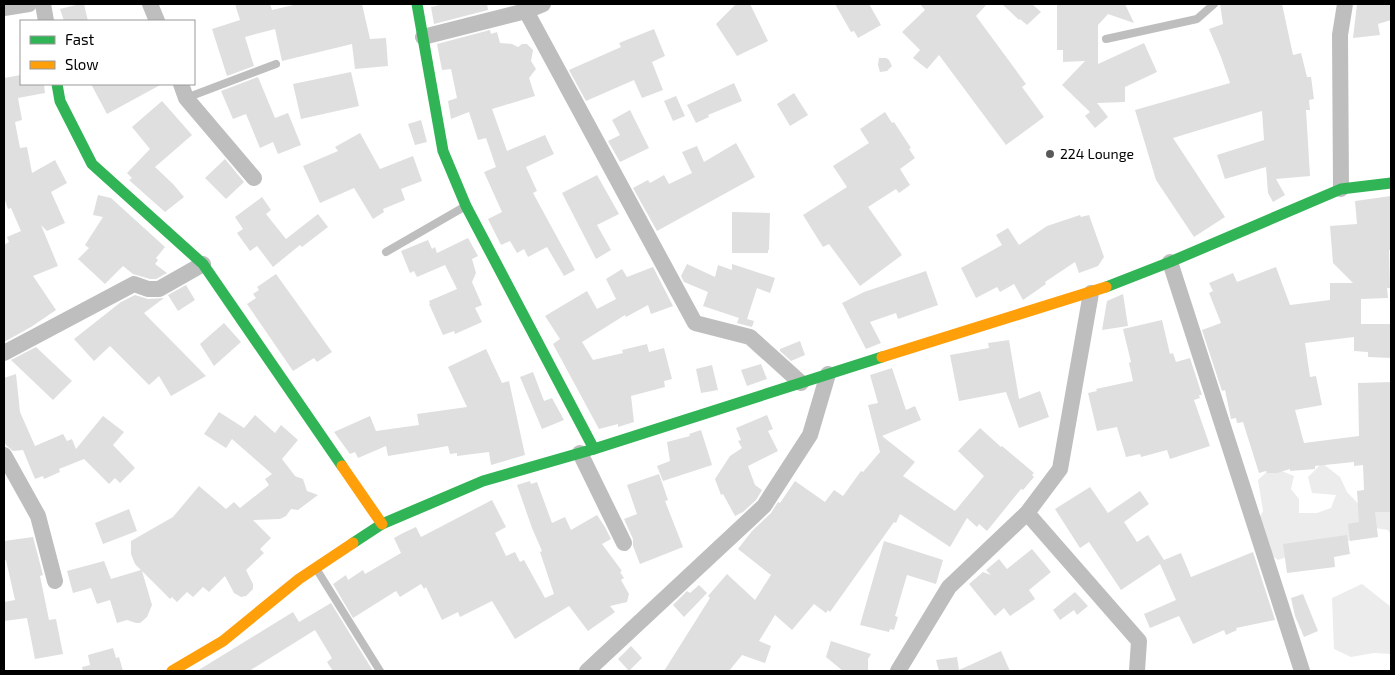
<svg xmlns="http://www.w3.org/2000/svg" width="1395" height="675" font-family="'Exo 2',sans-serif">
<style>
.green{fill:#ececec}
.building{fill:#dfdfdf}
.lines{fill:none;stroke-linecap:round;stroke-linejoin:round}
.lane{stroke:#bebebe;stroke-width:8}
.street{stroke:#bebebe;stroke-width:16}
.fast{stroke:#30b455;stroke-width:11}
.slow{stroke:#ff9f0a;stroke-width:11}
.poi-dot{fill:#595959;stroke:#fff;stroke-width:2}
.labels{text-anchor:middle;stroke-width:4;stroke-linejoin:round;paint-order:stroke}
.poi-label{font-size:14px;fill:#000;stroke:#fff;text-anchor:start}
</style>
<rect width="100%" height="100%" fill="#fff"/>
<g class="green">
<polygon points="1322,463 1340,477 1347,492 1368,514 1391,499 1391,535 1388,530 1369,527 1344,544 1313,548 1278,560 1257,545 1253,531 1263,511 1258,480 1272,467 1294,476 1291,489 1299,499 1299,513 1317,513 1331,508 1336,495 1312,493 1308,477"/>
<polygon points="1362,584 1391,607 1391,654 1374,653 1351,657 1334,649 1332,598"/>
</g>
<g class="building">
<polygon points="80,4 84,4 88,21 64,21 60,9"/>
<polygon points="235,4 270,4 272,10 298,4 362,4 370,39 386,38 388,66 355,69 352,44 282,61 275,29 245,37 254,66 227,76 212,29 240,20"/>
<polygon points="444,4 487,4 488,10 434,24 431,7"/>
<polygon points="736,4 750,4 768,41 737,56 716,24"/>
<polygon points="835,4 869,4 881,25 858,38 854,31 851,32"/>
<polygon points="920,4 987,4 976,16 1026,84 1022,87 1044,117 1006,145 939,55 927,69 913,58 920,50 902,32 925,10"/>
<polygon points="1002,4 1032,4 1041,12 1027,25 1020,19 1019,20"/>
<polygon points="1057,4 1125,4 1134,23 1108,14 1098,25 1098,64 1144,43 1157,72 1125,87 1125,102 1097,103 1108,117 1095,128 1085,116 1090,112 1062,85 1085,61 1063,62 1063,50 1057,50"/>
<polygon points="1220,4 1282,4 1293,55 1301,53 1307,77 1311,77 1314,99 1309,100 1310,110 1306,110 1310,176 1276,179 1285,195 1273,202 1268,193 1266,167 1225,179 1217,155 1264,140 1262,111 1173,138 1225,217 1194,237 1156,180 1135,110 1230,83 1221,57 1209,29 1223,24"/>
<polygon points="1357,4 1391,4 1391,20 1378,24 1380,35 1353,38"/>
<polygon points="654,29 665,56 652,62 663,90 642,98 634,80 586,101 569,70 621,47 619,43"/>
<polygon points="490,30 491,34 497,32 500,43 512,44 518,47 522,44 527,44 533,50 531,61 536,69 529,78 535,96 492,109 507,151 545,135 554,154 526,167 537,191 533,193 575,270 564,276 547,247 528,257 524,249 517,253 510,241 501,245 488,219 502,212 484,172 496,167 486,138 478,140 469,112 451,119 448,101 457,98 451,69 442,70 437,44"/>
<polygon points="879,58 886,58 889,60 892,66 887,71 880,72 878,65"/>
<polygon points="351,72 359,106 301,119 293,84"/>
<polygon points="21,75 21,84 44,84 45,93 18,98 22,120 15,122 20,148 27,147 32,173 55,160 67,183 51,192 65,223 47,231 41,225 58,266 33,276 56,310 31,327 4,342 4,245 9,242 7,237 21,231 11,208 8,209 4,197 4,78"/>
<polygon points="258,77 275,118 288,113 301,145 278,154 273,142 260,148 246,114 233,119 221,91"/>
<polygon points="734,83 742,101 708,115 709,117 696,123 687,105"/>
<polygon points="91,84 162,84 107,114"/>
<polygon points="794,93 808,115 790,126 777,104"/>
<polygon points="676,96 685,116 673,121 664,101"/>
<polygon points="162,101 192,135 155,167 173,184 184,197 165,212 129,180 132,178 127,173 150,149 132,127"/>
<polygon points="630,110 649,148 620,162 608,141 620,135 612,120"/>
<polygon points="885,112 892,123 894,122 911,148 909,149 915,158 900,169 910,185 899,193 896,189 868,207 902,255 860,286 829,244 823,247 803,215 847,187 833,166 869,143 860,129"/>
<polygon points="421,120 427,142 415,145 408,124"/>
<polygon points="360,133 380,169 413,156 422,181 401,189 405,200 383,209 384,212 373,219 354,188 320,203 303,166 338,151 335,147"/>
<polygon points="736,143 755,177 657,231 633,188 648,180 650,183 664,175 669,184 692,173 682,152 697,146 704,162"/>
<polygon points="225,159 244,182 226,199 205,178"/>
<polygon points="597,175 619,214 597,225 611,250 596,259 562,193"/>
<polygon points="98,195 111,198 165,247 156,258 158,260 155,264 167,273 156,279 150,279 133,274 123,266 105,284 78,259 89,248 85,245 103,217 93,215"/>
<polygon points="1391,196 1391,250 1389,250 1390,288 1387,288 1388,298 1361,299 1361,324 1391,324 1391,358 1368,357 1368,352 1354,351 1354,337 1305,343 1310,377 1316,376 1322,405 1295,410 1304,443 1359,436 1358,383 1391,382 1391,512 1375,512 1378,537 1350,541 1348,524 1359,522 1357,491 1364,490 1363,465 1354,466 1354,462 1315,466 1315,469 1290,471 1290,469 1277,473 1267,473 1266,471 1259,473 1243,422 1237,423 1236,418 1231,419 1225,390 1222,391 1202,330 1221,323 1209,293 1213,291 1209,283 1233,273 1237,282 1276,267 1290,305 1330,300 1330,283 1353,283 1333,263 1330,226 1357,224 1355,201"/>
<polygon points="262,197 271,210 266,214 286,239 318,214 328,227 302,247 300,245 273,267 257,246 250,251 237,233 243,229 235,217"/>
<polygon points="732,212 770,213 769,250 768,250 768,253 732,253"/>
<polygon points="1080,215 1081,217 1089,215 1104,257 1098,266 1079,273 1075,262 1045,282 1046,284 1023,300 1014,284 1000,292 997,287 976,298 961,268 1002,245 996,235 1008,228 1019,245 1047,226"/>
<polygon points="468,238 478,256 472,259 476,273 472,282 482,305 475,308 482,322 455,334 454,331 443,335 429,304 430,304 429,301 457,289 445,265 417,277 414,271 410,273 401,251 428,240 432,249 435,247 437,253"/>
<polygon points="687,264 715,277 718,265 732,270 732,264 775,278 770,293 757,288 747,319 754,321 752,327 737,323 739,318 703,306 708,292 684,282 681,276"/>
<polygon points="653,267 673,306 651,314 648,305 626,317 625,315 582,342 593,360 623,353 622,350 647,344 649,352 664,348 672,379 664,381 665,387 631,396 634,422 618,427 618,424 599,429 553,344 560,339 545,316 587,291 597,309 616,299 606,279 622,269 627,277"/>
<polygon points="926,271 938,305 898,319 896,313 870,322 881,343 866,349 842,303 864,292"/>
<polygon points="276,274 332,352 317,362 314,358 293,371 247,304 256,298 253,294 259,290 257,287"/>
<polygon points="186,285 195,300 178,311 168,295"/>
<polygon points="1123,294 1128,326 1102,330 1107,301"/>
<polygon points="135,295 148,299 164,298 144,313 206,376 171,396 159,376 149,385 110,346 94,361 74,339 121,302"/>
<polygon points="1162,320 1170,354 1173,353 1176,362 1190,358 1202,395 1199,395 1200,398 1194,400 1210,446 1170,459 1167,450 1141,457 1140,454 1126,457 1117,427 1097,431 1088,393 1097,391 1096,389 1133,381 1129,363 1131,362 1123,329"/>
<polygon points="224,323 241,342 214,366 200,344"/>
<polygon points="1009,340 1019,399 1040,391 1049,417 1019,428 1006,392 959,401 950,355 989,348 988,343"/>
<polygon points="800,341 805,355 791,361 780,351 780,349"/>
<polygon points="36,347 72,381 53,400 11,360"/>
<polygon points="486,349 502,383 509,381 525,455 491,465 489,452 457,456 457,453 450,454 448,446 388,456 386,446 358,458 355,452 350,454 334,432 370,416 376,431 419,425 417,414 467,407 448,367"/>
<polygon points="761,364 767,379 747,386 741,370"/>
<polygon points="712,365 718,390 701,393 696,369"/>
<polygon points="892,368 906,410 915,406 921,420 882,436 915,462 903,476 955,511 984,476 958,451 980,428 1001,447 1002,446 1034,473 1032,475 1034,477 1023,490 1021,489 987,531 979,524 977,527 967,518 950,547 900,514 896,523 894,522 830,612 828,610 826,613 814,604 792,630 775,615 759,641 771,646 765,663 742,655 729,671 664,671 710,598 708,596 727,574 755,600 771,575 738,549 752,531 771,513 778,502 780,503 795,481 825,502 834,490 843,496 861,471 863,472 880,452 868,405 878,403 870,375"/>
<polygon points="533,372 544,401 552,398 564,420 542,429 520,377"/>
<polygon points="16,374 20,412 35,446 63,434 67,441 72,439 76,449 103,416 124,432 113,445 135,468 120,483 115,478 109,484 84,459 59,469 60,472 44,479 43,476 35,479 23,450 13,451 6,445 4,441 4,378"/>
<polygon points="219,412 244,428 255,415 275,433 281,425 298,440 282,459 295,476 303,479 307,491 318,495 298,510 291,509 286,516 280,519 253,520 271,538 260,549 264,553 246,570 253,584 253,589 246,596 241,597 234,593 225,576 209,592 203,587 193,597 187,592 177,602 172,597 170,599 142,571 152,605 147,617 140,623 136,623 127,620 117,623 110,600 97,604 91,588 73,593 67,571 104,561 111,579 141,570 135,564 131,554 131,541 173,517 199,486 226,509 234,502 240,508 269,485 265,479 272,474 232,439 226,448 204,434"/>
<polygon points="767,415 773,429 768,431 778,451 748,466 755,485 762,490 756,500 743,512 735,516 723,494 721,495 715,479 730,456 742,448 738,441 741,440 736,428"/>
<polygon points="701,430 712,465 663,481 657,466 670,461 667,442 690,436 689,434"/>
<polygon points="659,474 668,500 665,501 683,547 640,564 633,546 633,539 624,519 637,514 627,485"/>
<polygon points="530,481 531,484 537,482 552,523 565,517 571,530 597,515 605,527 611,539 602,544 622,571 620,572 624,578 621,580 629,594 627,602 610,606 615,612 588,631 569,606 515,639 492,601 460,617 458,612 442,620 426,587 424,589 421,584 400,597 396,591 353,618 333,584 346,575 348,580 363,570 365,574 401,553 394,538 403,533 416,527 421,537 492,500 506,527 495,533 506,556 515,552 520,562 524,560 545,598 554,594 540,552 542,551 532,528 517,485"/>
<polygon points="1090,487 1108,513 1140,491 1149,504 1124,522 1137,542 1148,535 1164,560 1181,553 1191,577 1253,552 1275,620 1236,628 1237,630 1226,635 1224,630 1193,644 1179,616 1150,628 1144,614 1176,600 1160,564 1121,590 1089,542 1080,548 1055,509"/>
<polygon points="129,509 137,531 103,544 95,523"/>
<polygon points="1347,535 1350,554 1334,557 1335,567 1287,573 1283,544"/>
<polygon points="33,537 43,575 40,576 49,620 56,619 63,654 35,659 27,618 4,621 4,602 15,600 6,560 4,560 4,541"/>
<polygon points="884,541 943,560 936,584 907,575 895,616 898,617 894,630 890,629 889,632 860,625"/>
<polygon points="1032,549 1051,572 1029,590 1035,599 1010,616 1004,608 995,616 969,584 983,572 991,575 986,570 999,559 1007,569"/>
<polygon points="699,585 707,593 684,617 673,605 687,591 690,593"/>
<polygon points="1075,592 1088,606 1077,615 1074,610 1060,620 1053,610"/>
<polygon points="1303,594 1318,631 1304,637 1295,616 1291,598"/>
<polygon points="331,603 373,671 333,671 327,662 332,658 315,630 249,671 197,671 293,612 299,622"/>
<polygon points="831,641 871,654 868,659 868,671 843,671 826,657"/>
<polygon points="631,646 642,658 629,671 618,659"/>
<polygon points="113,648 116,658 119,657 123,671 83,671 82,667 90,665 88,655"/>
<polygon points="1001,651 1010,671 939,671 936,660 957,657 959,670"/>
</g>
<g class="lines">
<g class="lane">
<polyline points="1106,39 1197,19 1214,4"/>
<polyline points="186,98 276,64"/>
<polyline points="386,252 464,207"/>
<polyline points="317,570 380,671"/>
</g>
<g class="street">
<polyline points="43,4 46,21"/>
<polyline points="150,4 157,21"/>
<polyline points="4,8 29,4"/>
<polyline points="526,11 695,323 750,337 801,383"/>
<polyline points="423,37 526,11 543,4"/>
<polyline points="181,84 186,98 254,178"/>
<polyline points="1341,189 1340,35 1345,4"/>
<polyline points="1170,262 1302,671"/>
<polyline points="4,353 134,284 148,289 159,289 203,264"/>
<polyline points="580,453 624,543"/>
<polyline points="4,455 38,516 55,581"/>
<polyline points="1027,513 1139,641 1137,671"/>
<polyline points="587,671 764,506 810,435 828,374"/>
<polyline points="898,671 949,587 1027,513 1060,469 1091,293"/>
</g>
<g class="fast">
<polyline points="417,4 443,151 466,206 594,449"/>
<polyline points="57,84 60,101 92,164 203,264 342,466"/>
<polyline points="1106,287 1170,262 1341,189 1391,183"/>
<polyline points="353,543 382,524 483,481 594,449 882,357"/>
</g>
<g class="slow">
<polyline points="882,357 1106,287"/>
<polyline points="342,466 382,524"/>
<polyline points="172,671 223,641 299,579 353,543"/>
</g>
</g>
<circle class="poi-dot" cx="1050" cy="154" r="5"/>
<g class="labels">
<g class="poi-label">
<text x="1060" y="159">224 Lounge</text>
</g>
</g>
<rect width="1395" height="675" fill="none" stroke="#000000" stroke-width="10"/>
<rect x="20" y="20" width="175" height="65" fill="#ffffff" stroke="#999999"/>
<rect x="30" y="36" width="25" height="8" fill="#30b455" stroke="#999999"/>
<text x="65" y="45" font-size="15" fill="#000000">Fast</text>
<rect x="30" y="61" width="25" height="8" fill="#ff9f0a" stroke="#999999"/>
<text x="65" y="70" font-size="15" fill="#000000">Slow</text>
</svg>
